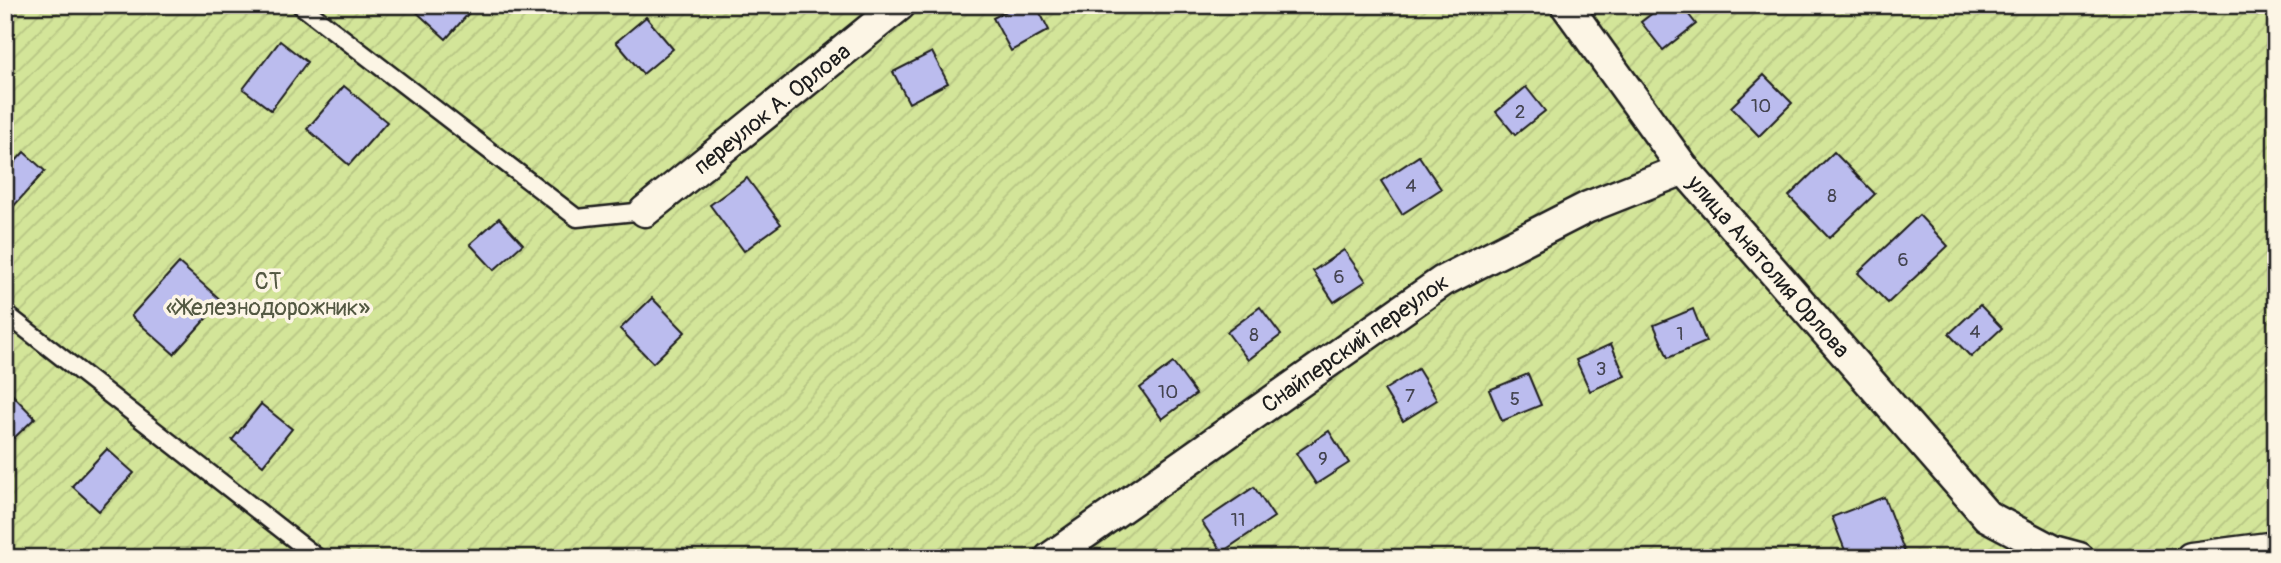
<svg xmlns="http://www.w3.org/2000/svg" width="2281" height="563" font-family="Pangolin,sans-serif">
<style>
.garden{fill:url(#garden-furrows);stroke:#78805a;stroke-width:2}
.building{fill:#bbbcee;stroke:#1c1c1c;stroke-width:2}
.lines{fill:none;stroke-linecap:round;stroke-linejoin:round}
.lane-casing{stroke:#1c1c1c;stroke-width:21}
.street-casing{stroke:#1c1c1c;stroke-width:35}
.lane{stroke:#fcf5e5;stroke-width:16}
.street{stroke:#fcf5e5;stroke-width:30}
.labels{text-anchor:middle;stroke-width:7;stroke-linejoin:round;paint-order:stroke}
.number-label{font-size:19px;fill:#444450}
.street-label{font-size:23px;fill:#1c1c1c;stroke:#fcf5e5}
.park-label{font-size:23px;fill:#535842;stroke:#fcf5e5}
</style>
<defs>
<pattern id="garden-furrows" width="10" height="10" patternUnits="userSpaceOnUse" patternTransform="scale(1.75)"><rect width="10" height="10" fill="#d3e599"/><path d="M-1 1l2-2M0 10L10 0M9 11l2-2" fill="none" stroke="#b5c483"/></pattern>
</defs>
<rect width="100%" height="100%" fill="#e8e4e8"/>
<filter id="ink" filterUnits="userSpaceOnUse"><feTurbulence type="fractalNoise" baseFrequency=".0143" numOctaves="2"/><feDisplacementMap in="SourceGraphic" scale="14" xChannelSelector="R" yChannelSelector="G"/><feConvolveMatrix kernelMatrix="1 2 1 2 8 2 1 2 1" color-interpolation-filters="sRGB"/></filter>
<g filter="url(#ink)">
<polygon class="garden" points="5,5 2276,5 2276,545 2228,558 5,558"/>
<g class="building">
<polygon points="415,5 476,5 446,39 412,8"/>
<polygon points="1018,5 1036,5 1049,30 1011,51 993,18"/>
<polygon points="1663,5 1681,5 1696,24 1663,50 1641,22"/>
<polygon points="646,17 673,49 643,74 616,42"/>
<polygon points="280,41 307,62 271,110 243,89"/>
<polygon points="932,52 948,83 909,103 893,72"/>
<polygon points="1764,75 1792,103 1759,136 1731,107"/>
<polygon points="344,86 387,122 349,165 307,129"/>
<polygon points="1526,87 1545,111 1515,135 1496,112"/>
<polygon points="24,152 45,171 13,207 5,201 5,173"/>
<polygon points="1834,152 1875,194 1829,238 1789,196"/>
<polygon points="1419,156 1441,189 1402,214 1381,181"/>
<polygon points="747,178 781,224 744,251 710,205"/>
<polygon points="1919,215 1948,246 1888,303 1858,273"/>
<polygon points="499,218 523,244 494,270 470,244"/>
<polygon points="1344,250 1366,281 1334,302 1313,271"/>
<polygon points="179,263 222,301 174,354 131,316"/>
<polygon points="652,298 685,332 653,363 620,329"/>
<polygon points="1980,305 2002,328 1971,357 1949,334"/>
<polygon points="1260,307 1281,335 1248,360 1227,332"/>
<polygon points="1693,309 1706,342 1668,358 1654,325"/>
<polygon points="1611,344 1625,376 1590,391 1576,360"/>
<polygon points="1173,363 1196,394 1162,419 1140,388"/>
<polygon points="1418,369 1437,400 1403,421 1384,390"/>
<polygon points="1528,374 1541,405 1502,421 1489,390"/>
<polygon points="6,388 35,418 14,438 5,429"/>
<polygon points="261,404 292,429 263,465 232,440"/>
<polygon points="1329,431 1349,463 1316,484 1296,453"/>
<polygon points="107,449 134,473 99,511 72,486"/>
<polygon points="1254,487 1274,517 1222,552 1202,522"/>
<polygon points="1884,497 1907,558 1848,558 1832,517"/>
</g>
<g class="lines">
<defs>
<g id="lane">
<polyline points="300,5 577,218 645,211"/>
<polyline points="5,313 318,558"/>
</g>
<g id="street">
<path id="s1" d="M1566,5L1684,169L1987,516L2053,551L2079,558"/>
<path id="s2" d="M645,211L900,5"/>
<path id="s3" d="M1050,558L1443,281L1588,207L1684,169"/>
<polyline points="2191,558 2276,547"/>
</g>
</defs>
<use href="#lane" class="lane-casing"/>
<use href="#street" class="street-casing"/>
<use href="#lane" class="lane"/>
<use href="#street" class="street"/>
</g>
</g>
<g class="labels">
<g class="number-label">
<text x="1761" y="112">10</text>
<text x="1520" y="118">2</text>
<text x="1411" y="192">4</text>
<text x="1832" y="202">8</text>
<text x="1903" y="266">6</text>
<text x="1339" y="283">6</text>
<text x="1975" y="338">4</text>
<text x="1680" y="340">1</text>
<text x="1254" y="341">8</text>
<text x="1601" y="375">3</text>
<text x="1168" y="398">10</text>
<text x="1410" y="402">7</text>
<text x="1515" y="405">5</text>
<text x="1323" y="465">9</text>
<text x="1238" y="526">11</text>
</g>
<g class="street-label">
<text dy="8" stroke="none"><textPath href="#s2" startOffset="163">переулок А. Орлова</textPath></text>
<text dy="8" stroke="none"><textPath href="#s1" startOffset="331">улица Анатолия Орлова</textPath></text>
<text dy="8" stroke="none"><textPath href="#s3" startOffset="373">Снайперский переулок</textPath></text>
</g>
<g class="park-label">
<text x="268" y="289">СТ<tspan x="268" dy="26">«Железнодорожник»</tspan></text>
</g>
</g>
<rect width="2281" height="563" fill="none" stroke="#fcf5e5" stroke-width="28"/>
<rect x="14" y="14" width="2253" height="535" fill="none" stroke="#1c1c1c" stroke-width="2.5" filter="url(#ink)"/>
</svg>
